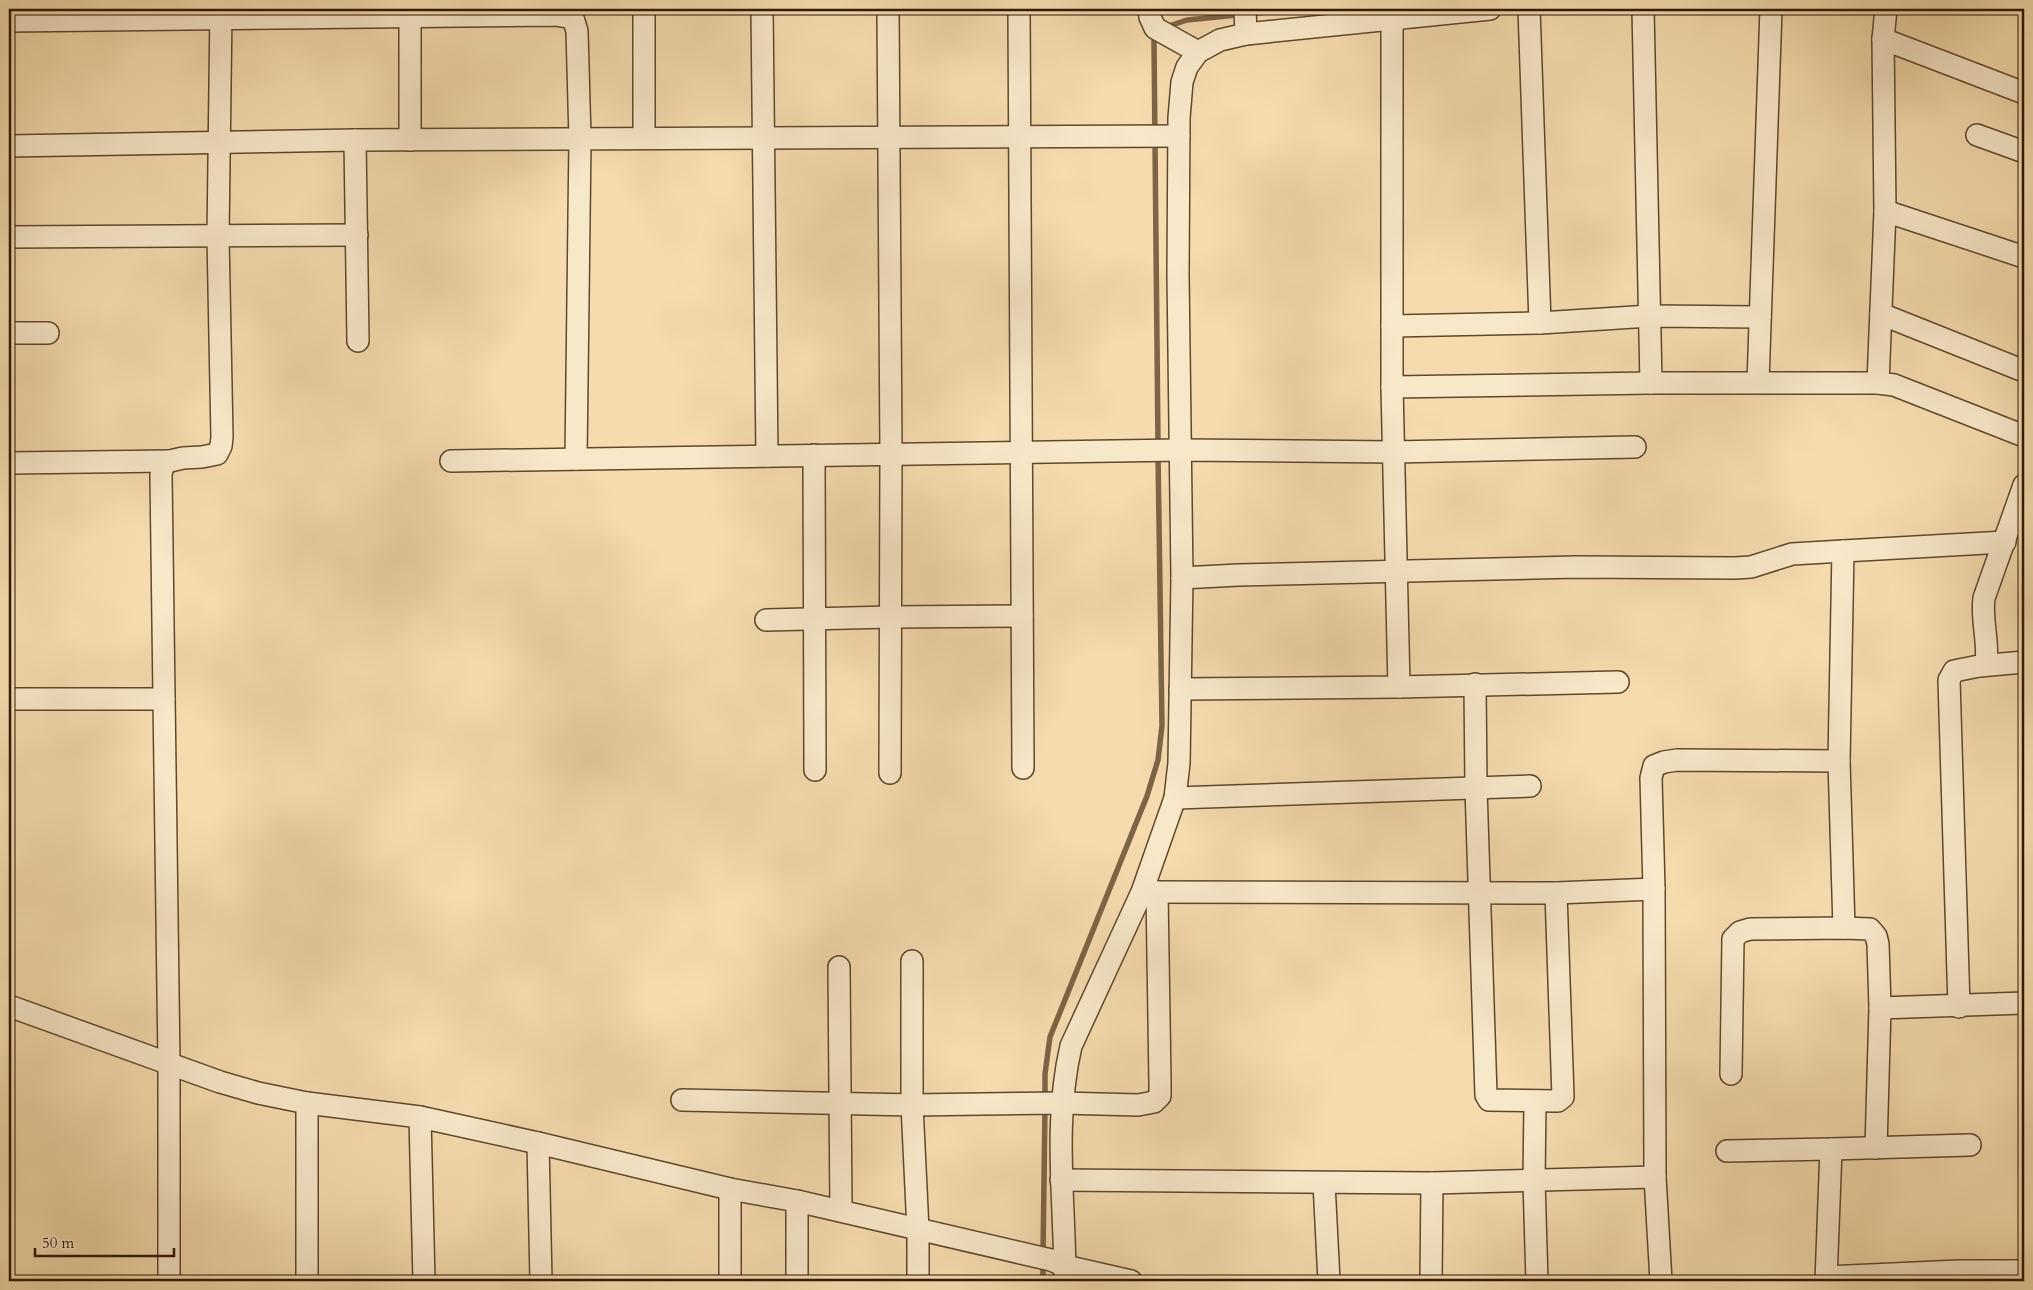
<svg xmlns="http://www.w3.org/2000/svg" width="2033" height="1290" font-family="Cardo,serif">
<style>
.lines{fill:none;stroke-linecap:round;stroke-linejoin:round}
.stream{stroke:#7d6446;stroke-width:5.5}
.minor-casing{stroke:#60482d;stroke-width:24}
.minor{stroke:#f8e8ca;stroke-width:21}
</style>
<rect width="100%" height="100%" fill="#f5dbae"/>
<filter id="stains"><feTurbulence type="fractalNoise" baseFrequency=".004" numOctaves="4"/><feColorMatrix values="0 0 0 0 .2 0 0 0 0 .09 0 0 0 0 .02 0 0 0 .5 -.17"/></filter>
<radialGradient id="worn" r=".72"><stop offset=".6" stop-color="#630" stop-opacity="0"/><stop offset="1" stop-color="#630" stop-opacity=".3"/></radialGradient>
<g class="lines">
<g class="stream">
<polyline points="1166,27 1187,20 1298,9"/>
<polyline points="1158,445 1154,41 1160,34"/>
<polyline points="1045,1099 1045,1074 1050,1037 1147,796 1158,760 1162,726 1158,454"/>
<polyline points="1043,1254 1045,1108"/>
<polyline points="1043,1281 1043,1263"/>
</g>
<defs>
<g id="minor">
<polyline points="410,9 410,140"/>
<polyline points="644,9 644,138"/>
<polyline points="762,9 767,456"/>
<polyline points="888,9 891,454 890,773"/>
<polyline points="1019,9 1023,768"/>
<polyline points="1149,9 1150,17 1155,28 1198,52"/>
<polyline points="1245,9 1246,34"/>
<polyline points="1529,9 1540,323 1650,316 1760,317"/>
<polyline points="1643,9 1651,383"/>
<polyline points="9,21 555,15 573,18 577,31 580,139 576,459"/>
<polyline points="1883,39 2024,93"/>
<polyline points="1977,135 2024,152"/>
<polyline points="355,140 358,341"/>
<polyline points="9,146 355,140 1179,136"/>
<polyline points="1885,211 2024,257"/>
<polyline points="9,237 357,235"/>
<polyline points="1881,314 2024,371"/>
<polyline points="1392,326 1540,323"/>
<polyline points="9,333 48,333"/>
<polyline points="1758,382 1771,9"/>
<polyline points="1878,383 1885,211 1883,39 1886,9"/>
<polyline points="1392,387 1651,383 1878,383 1894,385 2024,436"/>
<polyline points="814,455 815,770"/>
<polyline points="451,461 1180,450 1394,452 1635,447"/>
<polyline points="9,463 170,461"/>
<polyline points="1182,578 1238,575 1576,567 1735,568 1751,567 1792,554 1843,551"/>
<polyline points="766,620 890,617 1022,616"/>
<polyline points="1979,666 2024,662"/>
<polyline points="1475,684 1476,788 1486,1095 1489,1100 1558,1101 1563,1097 1556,893"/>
<polyline points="1399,687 1618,682"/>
<polyline points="1180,689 1399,687 1392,387 1392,18"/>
<polyline points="9,699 164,699"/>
<polyline points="1175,798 1530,786"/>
<polyline points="1144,892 1556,893 1654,889"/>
<polyline points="1844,928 1839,761 1843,551 2005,542"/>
<polyline points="912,961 912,1105 918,1230 918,1281"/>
<polyline points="839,967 841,1211"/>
<polyline points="9,1006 220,1082 258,1093 307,1103 420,1117 538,1143 730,1189 797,1201 1051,1260 1065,1266 1131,1281"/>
<path d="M1959,1007L1949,680L1954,671L1979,666L1986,663C1989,642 1981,620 1984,598L2024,485"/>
<polyline points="1880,1008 2024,1003"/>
<polyline points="1731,1074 1733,939 1740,932 1750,929 1844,928 1870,929 1876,936 1878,944 1880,1008 1876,1148"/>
<polyline points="682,1100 912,1105 1062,1103 1138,1105 1154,1102 1160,1096 1160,1082 1157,892"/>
<polyline points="1535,1101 1534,1181 1537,1281"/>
<polyline points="307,1103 307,1281"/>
<polyline points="420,1117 424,1281"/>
<polyline points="538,1143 541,1281"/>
<polyline points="1831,1149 1970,1145"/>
<polyline points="1727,1151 1831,1149 1826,1281"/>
<polyline points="1061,1180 1432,1183 1655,1177"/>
<polyline points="1324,1183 1329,1281"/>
<polyline points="797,1201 797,1281"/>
<polyline points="1826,1277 1959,1271 2024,1271"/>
<polyline points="169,1281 169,1064 161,475 163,465 170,461 183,458 202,457 217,454 221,446 222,437 218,237 221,9"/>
<polyline points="730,1281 730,1189"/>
<path d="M1065,1281C1065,1203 1053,1123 1071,1046L1142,892L1175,798L1179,763L1182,578L1178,275L1179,118L1182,82L1187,67L1198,52L1220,40L1246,34L1490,9"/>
<polyline points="1431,1281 1432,1183"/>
<polyline points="1661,1281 1655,1177 1654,889 1651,778 1654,766 1664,762 1677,760 1839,761"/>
</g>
</defs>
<use href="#minor" class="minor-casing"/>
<use href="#minor" class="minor"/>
</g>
<rect width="2033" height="1290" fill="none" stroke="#f5dbae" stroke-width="30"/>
<rect x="10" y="10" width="2013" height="1270" fill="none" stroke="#2e1702" stroke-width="2.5"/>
<rect x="15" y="15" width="2003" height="1260" fill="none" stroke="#2e1702"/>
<path d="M35 1248v8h139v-8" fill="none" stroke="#2e1702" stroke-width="2.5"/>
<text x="42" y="1248" font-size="15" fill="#2e1702" stroke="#f8e8ca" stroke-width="4" paint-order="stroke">50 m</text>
<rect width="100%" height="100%" filter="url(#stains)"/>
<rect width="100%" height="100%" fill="url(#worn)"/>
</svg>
